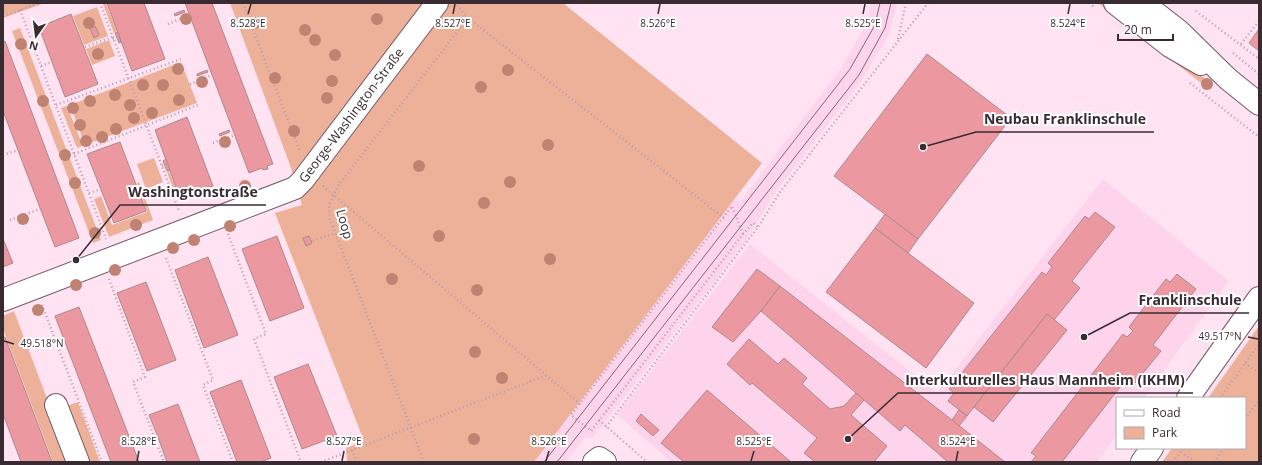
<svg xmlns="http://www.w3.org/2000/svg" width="1262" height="465" font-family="'Open Sans',sans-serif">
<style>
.built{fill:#fed4ec}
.green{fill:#edb099}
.building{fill:#eb98a1;stroke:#ae898c}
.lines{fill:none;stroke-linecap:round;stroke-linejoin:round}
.minor-casing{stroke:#755869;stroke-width:24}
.path{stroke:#b69fac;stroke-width:2.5;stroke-dasharray:1 3;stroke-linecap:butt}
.minor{stroke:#fff;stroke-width:22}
.tram{stroke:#7d6a74;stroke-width:1}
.tree{fill:#c08372}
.ticks{fill:none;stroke:#382b32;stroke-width:1.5}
.labels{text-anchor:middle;stroke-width:4;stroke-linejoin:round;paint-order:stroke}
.street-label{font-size:13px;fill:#382b32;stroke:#fff}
.ticks-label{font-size:10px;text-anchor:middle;fill:#382b32;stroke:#fff;stroke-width:4;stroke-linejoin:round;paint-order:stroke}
.leader{fill:none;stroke:#382b32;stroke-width:1.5}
.callout-dot{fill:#382b32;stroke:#fff;stroke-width:1.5}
.callout-label{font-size:14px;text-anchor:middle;font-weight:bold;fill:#382b32;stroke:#fff;stroke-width:4;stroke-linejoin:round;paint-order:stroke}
</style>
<rect width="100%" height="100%" fill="#ffe3f3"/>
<g class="built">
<polygon points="872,3 897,3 889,34 861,82 777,190 745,242 592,439 585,437 566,462 531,462 731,198 740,202 841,68 867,23"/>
<polygon points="1103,179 1229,281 1144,398 1117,398 1117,435 1097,462 671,462 617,415 750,244 937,393"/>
</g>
<g class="green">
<polygon points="3,3 45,3 3,18"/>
<polygon points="106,3 117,31 114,33 103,4"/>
<polygon points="230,3 563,3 762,163 534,462 347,462 346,448 364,441 275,213 302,205 291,168"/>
<polygon points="1098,3 1108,3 1212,84 1209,89"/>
<polygon points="97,7 108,36 84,45 73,16"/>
<polygon points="20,28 101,240 93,243 12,31"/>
<polygon points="109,40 115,56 92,65 86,49"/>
<polygon points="181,62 197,103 85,145 70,105"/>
<polygon points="67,106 83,146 77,148 61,108"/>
<polygon points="154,158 163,182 146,189 137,164"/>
<polygon points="169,171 180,198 177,199 167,172"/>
<polygon points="139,182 153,220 109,237 94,199 101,196 112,225 147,212 137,183"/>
<polygon points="14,311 71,462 53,462 3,329 3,316"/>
<polygon points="1259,326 1259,462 1162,462 1172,448 1245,448 1245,398 1208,398"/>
<polygon points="78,402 100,462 82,462 61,408"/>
</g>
<g class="building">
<polygon points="107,3 144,3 165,59 132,71"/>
<polygon points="185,3 212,3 273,164 267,166 268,169 263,170 262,168 249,173"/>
<polygon points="184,10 185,12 175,16 174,14"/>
<polygon points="71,14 98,84 65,97 39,27"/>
<polygon points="95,26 99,35 94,38 90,28"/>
<polygon points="1259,29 1259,51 1249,43"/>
<polygon points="118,32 121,42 119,43 115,33"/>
<polygon points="5,41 79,238 55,247 3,111 3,42"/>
<polygon points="927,54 1011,118 918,239 834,176"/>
<polygon points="207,70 208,72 197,76 197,74"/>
<polygon points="187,117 213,186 180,198 155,130"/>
<polygon points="229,130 230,132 220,136 219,134"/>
<polygon points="120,142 146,211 114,223 87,154"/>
<polygon points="166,159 170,170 167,171 163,161"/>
<polygon points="1095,212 1115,227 1072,281 1080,288 1054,320 1047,314 967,416 948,401 954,393 949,389 1042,272 1046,275 1052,267 1048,263 1085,216 1089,219"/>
<polygon points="885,214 918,239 908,253 875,228"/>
<polygon points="875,228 974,303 926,368 826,292"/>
<polygon points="277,236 304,308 270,321 242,249"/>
<polygon points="309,236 312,243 306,246 303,238"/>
<polygon points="3,239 13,263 3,267"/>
<polygon points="208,257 238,335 204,348 175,270"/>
<polygon points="757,269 780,286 761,311 733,342 712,327"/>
<polygon points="1177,274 1196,289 1153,345 1161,351 1135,383 1128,377 1062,462 1031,462 1036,456 1031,453 1123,334 1127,337 1133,331 1129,327 1166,279 1170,282"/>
<polygon points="146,282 176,360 147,371 117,293"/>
<polygon points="780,286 952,420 1005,462 948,462 905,425 900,431 761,311"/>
<polygon points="79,307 139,462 111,462 55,316"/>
<polygon points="1047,314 1067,330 993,422 974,407"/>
<polygon points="5,337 52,462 21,462 3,414 3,338"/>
<polygon points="749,339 778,364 784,358 807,378 802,384 830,409 844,406 856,393 864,400 851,415 887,446 874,462 815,462 804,453 817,438 752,383 750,385 727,364"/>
<polygon points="308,364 337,436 302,449 274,377"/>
<polygon points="241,380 271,458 261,462 237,462 210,392"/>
<polygon points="707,390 791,462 684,462 661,443"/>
<polygon points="178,404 200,462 167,462 156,432 149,415"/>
<polygon points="959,410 967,416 959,426 952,420"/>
<polygon points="641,414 659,430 653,436 636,421"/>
</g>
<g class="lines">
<defs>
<g id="minor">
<polyline points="1115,3 1170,46 1201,64"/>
<polyline points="1143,3 1180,32 1228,79 1259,104"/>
<polyline points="3,300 295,188 303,180 437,3"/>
<polyline points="1188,398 1259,298"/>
<polyline points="56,405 78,462"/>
<polyline points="594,462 599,458 605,462"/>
<polyline points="1142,462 1152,448"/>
</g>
</defs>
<use href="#minor" class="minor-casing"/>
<g class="path">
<polyline points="26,3 27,7"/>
<polyline points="100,3 179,211"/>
<polyline points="243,3 300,152"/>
<polyline points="1089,3 1095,8"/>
<polyline points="20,10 106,239"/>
<polyline points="1196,11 1259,59"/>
<polyline points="3,16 39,3"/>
<polyline points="468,18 724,218"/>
<polyline points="168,24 189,15"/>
<polyline points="113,39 119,37"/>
<polyline points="898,39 906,3"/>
<polyline points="1241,44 1259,21"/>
<polyline points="85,47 113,37"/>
<polyline points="1233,53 1259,74"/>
<polyline points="41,66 52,62"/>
<polyline points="1190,83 1259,137"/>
<polyline points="190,84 212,75"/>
<polyline points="56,105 181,59"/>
<polyline points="213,143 235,135"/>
<polyline points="74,154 198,105"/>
<polyline points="3,155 18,150"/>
<polyline points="162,166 168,164"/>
<polyline points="323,186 580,404"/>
<polyline points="89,193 101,189"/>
<polyline points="10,220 40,209"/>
<polyline points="228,234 266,334 254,339 301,462"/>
<polyline points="743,234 732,206 571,415 591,431 743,234 753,223 758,227"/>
<polyline points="313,241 335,233"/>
<polyline points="166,258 213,380 203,385 233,462"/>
<polyline points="109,279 145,377 133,382 164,462"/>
<polyline points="42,305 102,462"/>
<polyline points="1245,363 1259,373"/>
<polyline points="1220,398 1259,344"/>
<polyline points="1245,419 1259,400"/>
<polyline points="599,420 647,462"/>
<polyline points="606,427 758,227 780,192 928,3"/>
<polyline points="352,450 357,462"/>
<polyline points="1181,452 1195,462"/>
<polyline points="321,462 547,375"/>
<polyline points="424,462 330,219 329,205 337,187 468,18 457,5"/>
<polyline points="1173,462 1183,448"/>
<polyline points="1214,462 1224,448"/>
</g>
<use href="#minor" class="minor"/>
<g class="tram">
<polyline points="544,462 850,69 875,25 880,3"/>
<polyline points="557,462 859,75 885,28 891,3"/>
</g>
</g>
<g class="tree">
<circle cx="186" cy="19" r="6"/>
<circle cx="377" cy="19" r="6"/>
<circle cx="89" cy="23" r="6"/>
<circle cx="255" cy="23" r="6"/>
<circle cx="305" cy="30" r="6"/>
<circle cx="315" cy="40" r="6"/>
<circle cx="21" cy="44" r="6"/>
<circle cx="98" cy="54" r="6"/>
<circle cx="335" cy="55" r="6"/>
<circle cx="178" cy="69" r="6"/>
<circle cx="508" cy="70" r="6"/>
<circle cx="275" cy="78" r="6"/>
<circle cx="332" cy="81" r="6"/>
<circle cx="202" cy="82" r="6"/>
<circle cx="1207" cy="84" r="6"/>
<circle cx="143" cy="85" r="6"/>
<circle cx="163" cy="85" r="6"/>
<circle cx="481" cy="87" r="6"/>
<circle cx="115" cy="95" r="6"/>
<circle cx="327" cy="98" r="6"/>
<circle cx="179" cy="100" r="6"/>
<circle cx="43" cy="101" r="6"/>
<circle cx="90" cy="101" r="6"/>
<circle cx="130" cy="105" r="6"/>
<circle cx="73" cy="108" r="6"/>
<circle cx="152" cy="113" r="6"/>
<circle cx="134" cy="118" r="6"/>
<circle cx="80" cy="125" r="6"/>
<circle cx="116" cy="129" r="6"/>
<circle cx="294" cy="131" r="6"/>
<circle cx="102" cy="137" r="6"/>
<circle cx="86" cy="141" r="6"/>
<circle cx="225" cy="142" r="6"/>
<circle cx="548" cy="145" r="6"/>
<circle cx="65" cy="155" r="6"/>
<circle cx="419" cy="166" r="6"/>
<circle cx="510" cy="182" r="6"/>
<circle cx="75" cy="183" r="6"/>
<circle cx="245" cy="186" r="6"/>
<circle cx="484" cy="203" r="6"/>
<circle cx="23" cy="219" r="6"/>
<circle cx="136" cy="225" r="6"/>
<circle cx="230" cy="226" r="6"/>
<circle cx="95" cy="233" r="6"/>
<circle cx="439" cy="236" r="6"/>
<circle cx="194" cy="240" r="6"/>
<circle cx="173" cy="248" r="6"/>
<circle cx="550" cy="259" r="6"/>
<circle cx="115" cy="270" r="6"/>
<circle cx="392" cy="279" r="6"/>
<circle cx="76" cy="285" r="6"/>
<circle cx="477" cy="290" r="6"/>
<circle cx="38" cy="310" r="6"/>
<circle cx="475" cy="352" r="6"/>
<circle cx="502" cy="378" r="6"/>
<circle cx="474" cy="439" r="6"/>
</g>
<path class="ticks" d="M248,14L251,4M453,14L455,4M658,14L660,4M863,14L865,4M1068,14L1070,4M1248,337L1258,339M4,341L14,344M137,461L139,451M342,461L344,451M546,461L549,451M751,461L754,451M956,461L958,451"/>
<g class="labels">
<g class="street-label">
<text transform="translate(351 115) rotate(-53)" y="5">George-Washington-Straße</text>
<text transform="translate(345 224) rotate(74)" y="5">Loop</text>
</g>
</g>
<g class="ticks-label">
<text x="248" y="27">8.528°E</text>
<text x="453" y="27">8.527°E</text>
<text x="658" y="27">8.526°E</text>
<text x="863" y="27">8.525°E</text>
<text x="1068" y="27">8.524°E</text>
<text x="1220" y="340">49.517°N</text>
<text x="42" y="347">49.518°N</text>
<text x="139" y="445">8.528°E</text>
<text x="344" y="445">8.527°E</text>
<text x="549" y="445">8.526°E</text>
<text x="754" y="445">8.525°E</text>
<text x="958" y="445">8.524°E</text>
</g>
<path class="leader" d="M923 147L976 132H1154M76 260L120 205H266M1084 337L1130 313H1249M848 439L898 393H1193"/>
<g class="callout-dot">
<circle cx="923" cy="147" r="4"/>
<circle cx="76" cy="260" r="4"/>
<circle cx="1084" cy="337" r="4"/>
<circle cx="848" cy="439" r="4"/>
</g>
<g class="callout-label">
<text x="1065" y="124">Neubau Franklinschule</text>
<text x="193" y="197">Washingtonstraße</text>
<text x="1190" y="305">Franklinschule</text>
<text x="1045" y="385">Interkulturelles Haus Mannheim (IKHM)</text>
</g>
<rect width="1262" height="465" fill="none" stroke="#382b32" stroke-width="8"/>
<rect x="1116" y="397" width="130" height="52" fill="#ffffff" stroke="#afaaad"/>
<rect x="1124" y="410" width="20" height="6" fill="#ffffff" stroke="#afaaad"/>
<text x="1152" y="417" font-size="12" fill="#382b32">Road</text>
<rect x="1124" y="427" width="20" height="12" fill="#edb099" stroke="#afaaad"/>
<text x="1152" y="437" font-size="12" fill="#382b32">Park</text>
<g transform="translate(36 36) rotate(194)" stroke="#ffffff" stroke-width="3" paint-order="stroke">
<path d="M0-3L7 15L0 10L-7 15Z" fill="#382b32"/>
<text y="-6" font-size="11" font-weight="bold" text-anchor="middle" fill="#382b32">N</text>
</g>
<path d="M1118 34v6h55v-6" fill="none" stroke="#382b32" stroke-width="2"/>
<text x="1124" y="34" font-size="12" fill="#382b32" stroke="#ffffff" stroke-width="3" paint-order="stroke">20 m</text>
</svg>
